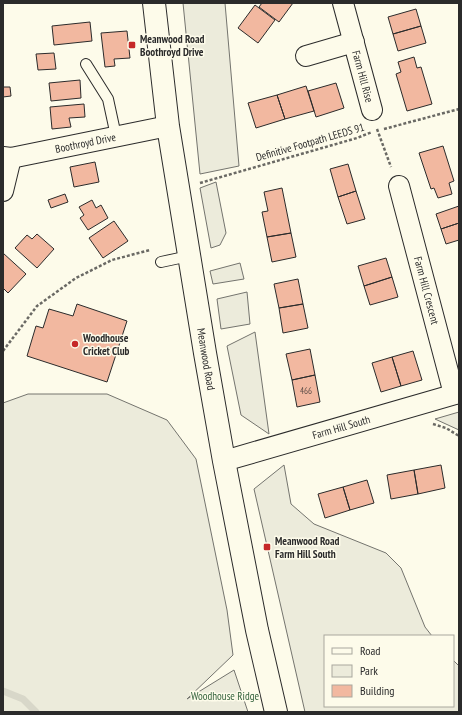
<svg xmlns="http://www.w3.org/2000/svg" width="462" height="715" font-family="'PT Sans Narrow',sans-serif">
<rect width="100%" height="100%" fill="#fdfbea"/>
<path fill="#ecebdb" stroke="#74746e" d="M183,3H225L239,166L200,174Z
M216,182L226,233L220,245L211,248L200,188Z
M240,263L244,279L213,284L210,271Z
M247,292L250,324L221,329L217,299Z
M255,332L269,434L241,415L227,346Z
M28,394H107L167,420L196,459L227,610L233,655L187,699L234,670L248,712H3V403Z
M459,412V430L435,419Z
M284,465L291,504L314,524L386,553L401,568L425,627L432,636H325V706H453V660L459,666V712H305L254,489Z"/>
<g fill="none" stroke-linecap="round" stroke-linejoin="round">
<path stroke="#d8d7c9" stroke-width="7" d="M3,691L23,699L36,712"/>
</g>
<path fill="#f2b8a0" stroke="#2b2b2b" d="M262,3H293L279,22L259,7Z
M255,5L275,20L258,43L238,28Z
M416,9L421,26L393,34L388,17Z
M90,22L92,41L54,45L52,26Z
M421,26L426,43L398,51L393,34Z
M127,31L130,58L114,59L115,66L105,67L101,33Z
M54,53L56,69L38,70L36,54Z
M414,57L417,68L421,67L432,104L407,111L396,74L401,72L398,62Z
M80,80L81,98L51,101L49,83Z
M336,83L344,108L316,117L308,91Z
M306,86L314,111L285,119L277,95Z
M3,87H10L11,96L3,97Z
M277,95L285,119L256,128L248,103Z
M84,104L85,117L69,118L71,127L52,129L50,107Z
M443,146L454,181L449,183L452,194L438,198L434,188L431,189L419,153Z
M95,162L99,182L74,187L70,167Z
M348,164L356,191L338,197L330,169Z
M282,188L291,233L267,237L262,212L268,211L264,192Z
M356,191L365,219L347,224L338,197Z
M65,194L68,202L51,208L48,200Z
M92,200L96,208L101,205L108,218L88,230L80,218L84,215L79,207Z
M459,206V223L441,229L436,214Z
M114,221L128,241L103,258L89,238Z
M459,223V240L446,244L441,229Z
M291,233L296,257L272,262L267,237Z
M37,234L54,249L37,268L15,248L27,235L32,239Z
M3,253L26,274L8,293L3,288Z
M386,258L392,277L364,286L358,266Z
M392,277L398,297L370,305L364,286Z
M298,279L303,304L279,308L274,284Z
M77,304L127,321L107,382L27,356L36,326L43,328L49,309L73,316Z
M303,304L308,328L283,333L279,308Z
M310,349L315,375L292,380L286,354Z
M413,351L422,380L401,386L392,357Z
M392,357L401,386L381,392L372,363Z
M315,375L320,402L297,407L292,380Z
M441,465L445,488L418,494L414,470Z
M414,470L418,494L391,499L387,475Z
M367,480L374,503L350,510L343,487Z
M343,487L350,510L325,518L318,494Z"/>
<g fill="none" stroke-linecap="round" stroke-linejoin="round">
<g stroke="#2b2b2b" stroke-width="12">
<path id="lane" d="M86,64L108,99L116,136
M161,262L189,256"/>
</g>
<g stroke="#2b2b2b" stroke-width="22">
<g id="street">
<path id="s1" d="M343,3L372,110"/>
<path d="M306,56L354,42"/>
<path id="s2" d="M3,157L11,158L168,126"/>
<path id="s3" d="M399,186L454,394"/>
<path d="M3,191L11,158"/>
<path id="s4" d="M224,461L459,393"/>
</g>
</g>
<g stroke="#2b2b2b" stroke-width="24">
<g id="secondary">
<path id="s5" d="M154,3L168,126L205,353L224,461L257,630L276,712"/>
</g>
</g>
<path stroke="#6a6964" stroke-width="2.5" stroke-dasharray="3 2" stroke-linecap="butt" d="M377,129L391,167
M384,129L459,109
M200,183L357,138L372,132
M3,351L37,306L76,278L112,260L150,250
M433,424L446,428L459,436"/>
<use href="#lane" stroke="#fdfbea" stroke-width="10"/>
<use href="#street" stroke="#fdfbea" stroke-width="20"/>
<use href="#secondary" stroke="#fdfbea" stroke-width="22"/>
</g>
<g fill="#c62828" stroke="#fdfbea" stroke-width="1.5">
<rect x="128" y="41" width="8" height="8" rx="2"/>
<circle cx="75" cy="344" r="4"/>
<rect x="263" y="543" width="8" height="8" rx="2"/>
</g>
<g text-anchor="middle" stroke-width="3" stroke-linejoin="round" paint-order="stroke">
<g font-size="9" fill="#5d4e48">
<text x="306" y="394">466</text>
</g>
<g font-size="11" font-weight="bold" fill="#2b2b2b" stroke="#fdfbea" text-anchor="start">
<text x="140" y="43">Meanwood Road<tspan x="140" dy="13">Boothroyd Drive</tspan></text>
<text x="83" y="342">Woodhouse<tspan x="83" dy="13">Cricket Club</tspan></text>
<text x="275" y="545">Meanwood Road<tspan x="275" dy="13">Farm Hill South</tspan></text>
</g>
<g font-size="11" fill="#2b2b2b" stroke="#fdfbea">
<text dy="4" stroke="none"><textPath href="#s1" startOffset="76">Farm Hill Rise</textPath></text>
<text transform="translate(310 142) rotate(-16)" y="4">Definitive Footpath LEEDS 91</text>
<text dy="4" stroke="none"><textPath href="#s2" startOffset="84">Boothroyd Drive</textPath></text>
<text dy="4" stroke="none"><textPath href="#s3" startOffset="108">Farm Hill Crescent</textPath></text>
<text dy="4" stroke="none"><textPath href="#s5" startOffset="360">Meanwood Road</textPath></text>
<text dy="4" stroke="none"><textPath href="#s4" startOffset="122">Farm Hill South</textPath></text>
</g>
<g font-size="11" fill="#34623c" stroke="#fdfbea">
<text x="225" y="700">Woodhouse Ridge</text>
</g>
</g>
<rect width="462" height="715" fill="none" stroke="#2b2b2b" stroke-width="8"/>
<rect x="324" y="635" width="130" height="72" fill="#fdfbea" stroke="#a9a89e"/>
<rect x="332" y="648" width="20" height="6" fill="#fdfbea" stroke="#a9a89e"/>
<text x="360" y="655" font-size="12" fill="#2b2b2b">Road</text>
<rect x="332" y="665" width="20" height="12" fill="#ecebdb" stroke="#a9a89e"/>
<text x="360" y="675" font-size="12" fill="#2b2b2b">Park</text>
<rect x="332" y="685" width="20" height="12" fill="#f2b8a0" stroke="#a9a89e"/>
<text x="360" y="695" font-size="12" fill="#2b2b2b">Building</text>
</svg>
